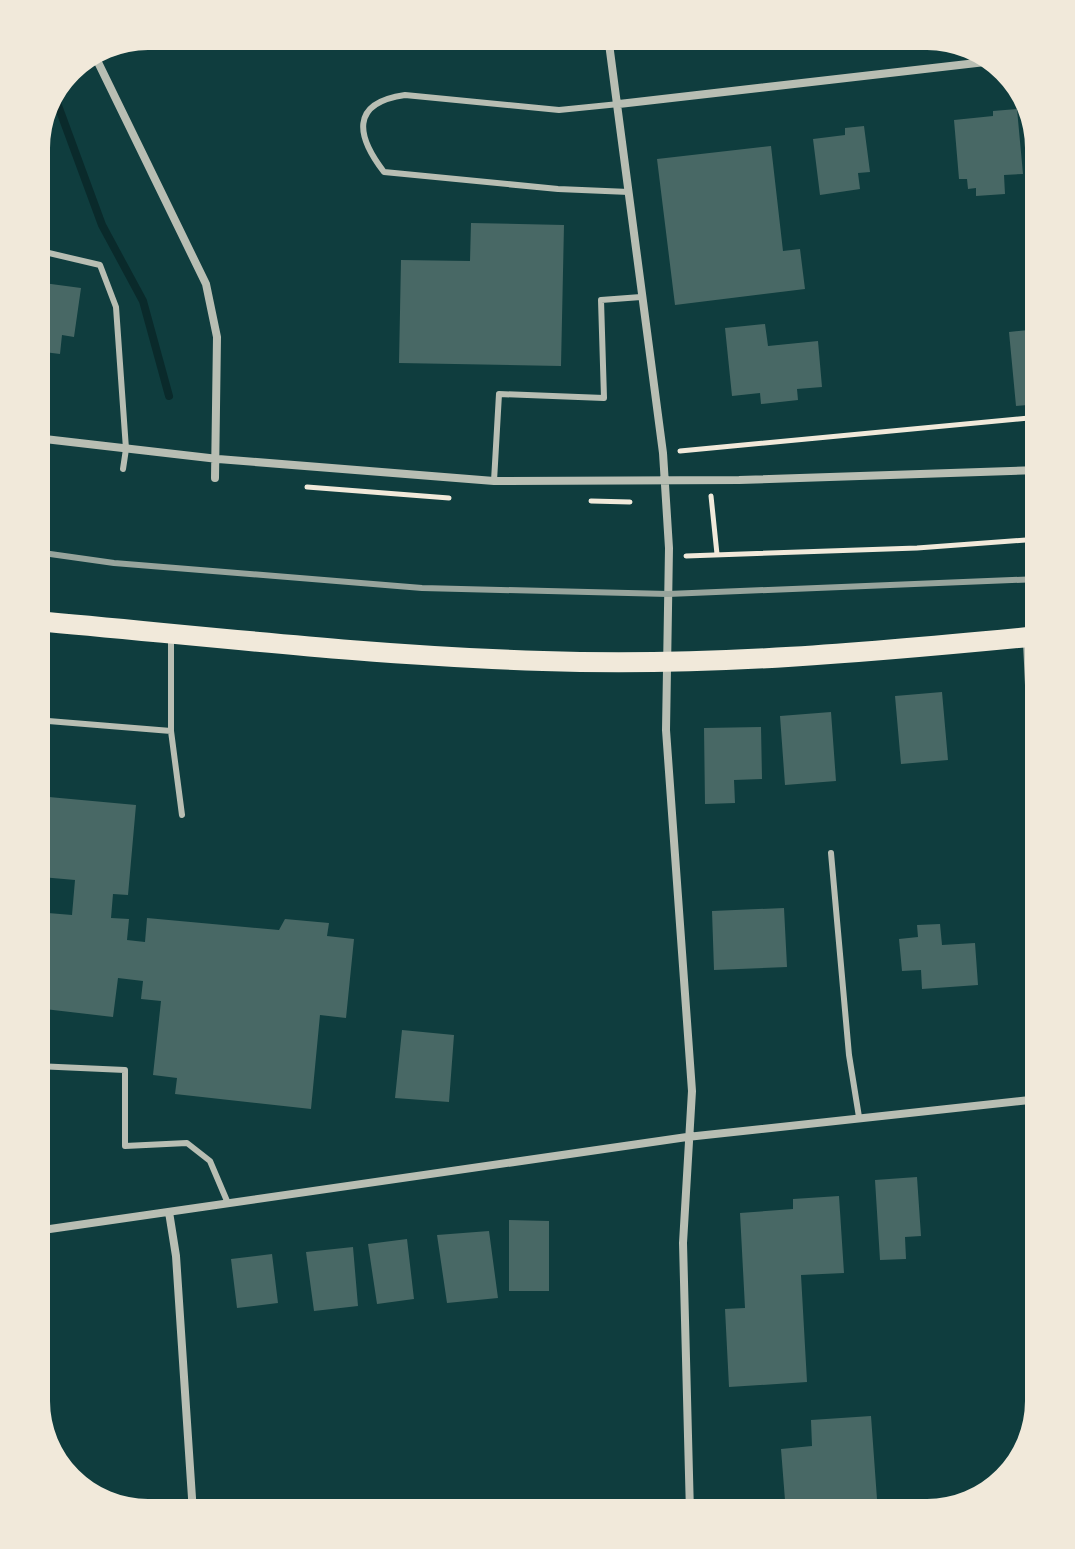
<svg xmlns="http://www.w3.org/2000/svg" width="1075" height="1549" font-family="'Exo 2',sans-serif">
<rect width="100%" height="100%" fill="#0f3d3e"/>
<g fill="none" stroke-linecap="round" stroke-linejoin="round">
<path stroke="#0a2a2b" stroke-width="8" d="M56,100L102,225L143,301L169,396"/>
</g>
<path fill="#486865" d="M1017,109L1023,174L1004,175L1005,194L976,196V188L968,189L967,179H959L954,120L993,116V111Z
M864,126L870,172L858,173L860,189L820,195L813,139L845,135V128Z
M771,146L783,251L800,249L805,289L675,305L657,159Z
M471,223L564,225L561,366L399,363L401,260L470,261Z
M36,282L81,288L74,337L62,335L60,354L36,351Z
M765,324L768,346L818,341L822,387L797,389L798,400L761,404L760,393L732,396L725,328Z
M1039,329V404L1016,406L1009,332Z
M942,692L948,760L901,764L895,696Z
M831,712L836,781L785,785L780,716Z
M761,727L762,779L734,780L735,803L705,804L704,728Z
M49,797L136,805L128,895L113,894L111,918L129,919L127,940L145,942L147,918L279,930L285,919L329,923L327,936L354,939L346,1018L320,1015L311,1109L175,1094L177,1078L153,1075L161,1001L141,999L143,981L118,978L113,1017L36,1008V912L72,915L75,880L41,877Z
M784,908L787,967L714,970L712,911Z
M940,924L942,945L975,943L978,985L922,989L921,970L902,971L899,939L918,937L917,925Z
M402,1030L454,1035L449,1102L395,1098Z
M917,1177L921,1236L905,1237L906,1259L880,1260L875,1180Z
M839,1196L844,1273L801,1275L807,1382L729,1387L725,1309L745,1308L740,1213L793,1209V1199Z
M509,1220L549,1221V1291H509Z
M489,1231L498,1298L447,1303L437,1235Z
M407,1239L414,1299L377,1304L368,1244Z
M353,1247L358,1306L314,1311L306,1252Z
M272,1254L278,1303L237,1308L231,1259Z
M871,1416L878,1513H786L781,1449L812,1446L811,1420Z"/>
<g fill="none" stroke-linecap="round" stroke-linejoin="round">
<path stroke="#f1e9da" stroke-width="5" d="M680,451L1039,417
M307,487L449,498
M711,496L717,554
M591,501L630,502
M686,556L917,548L1039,539"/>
<path stroke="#b8beb3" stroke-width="6" d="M619,104L559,110L405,95C349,103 357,137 384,172L558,189L629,192
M36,250L100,265L116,307L126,449L123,469
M494,481L499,394L604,398L601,300L641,297
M171,637V731L182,815
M1026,641L1028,685L1039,684
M36,720L171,731
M831,853L849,1055L859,1117
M36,1066L125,1070V1146L187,1143L210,1161L227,1201"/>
<path stroke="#b8beb3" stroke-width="8" d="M608,36L663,453L669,548L666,730L692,1091L683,1243L690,1513
M95,56L206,284L217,337L215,478
M619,104L994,61
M36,438L218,459L494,481L739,480L1039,470
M169,1212L176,1256L193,1513
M36,1231L687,1137L1039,1099"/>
<path stroke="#f1e9da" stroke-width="20" d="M36,621C205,636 374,656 543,661C709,667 874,652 1039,636"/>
<path stroke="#97a49c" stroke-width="6" d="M36,552L114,563L422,588L668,594L1039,579"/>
</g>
<path d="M0 0H1075V1549H0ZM148 50H927A98 98 0 0 1 1025 148V1401A98 98 0 0 1 927 1499H148A98 98 0 0 1 50 1401V148A98 98 0 0 1 148 50Z" fill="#f1e9da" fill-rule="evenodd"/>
</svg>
